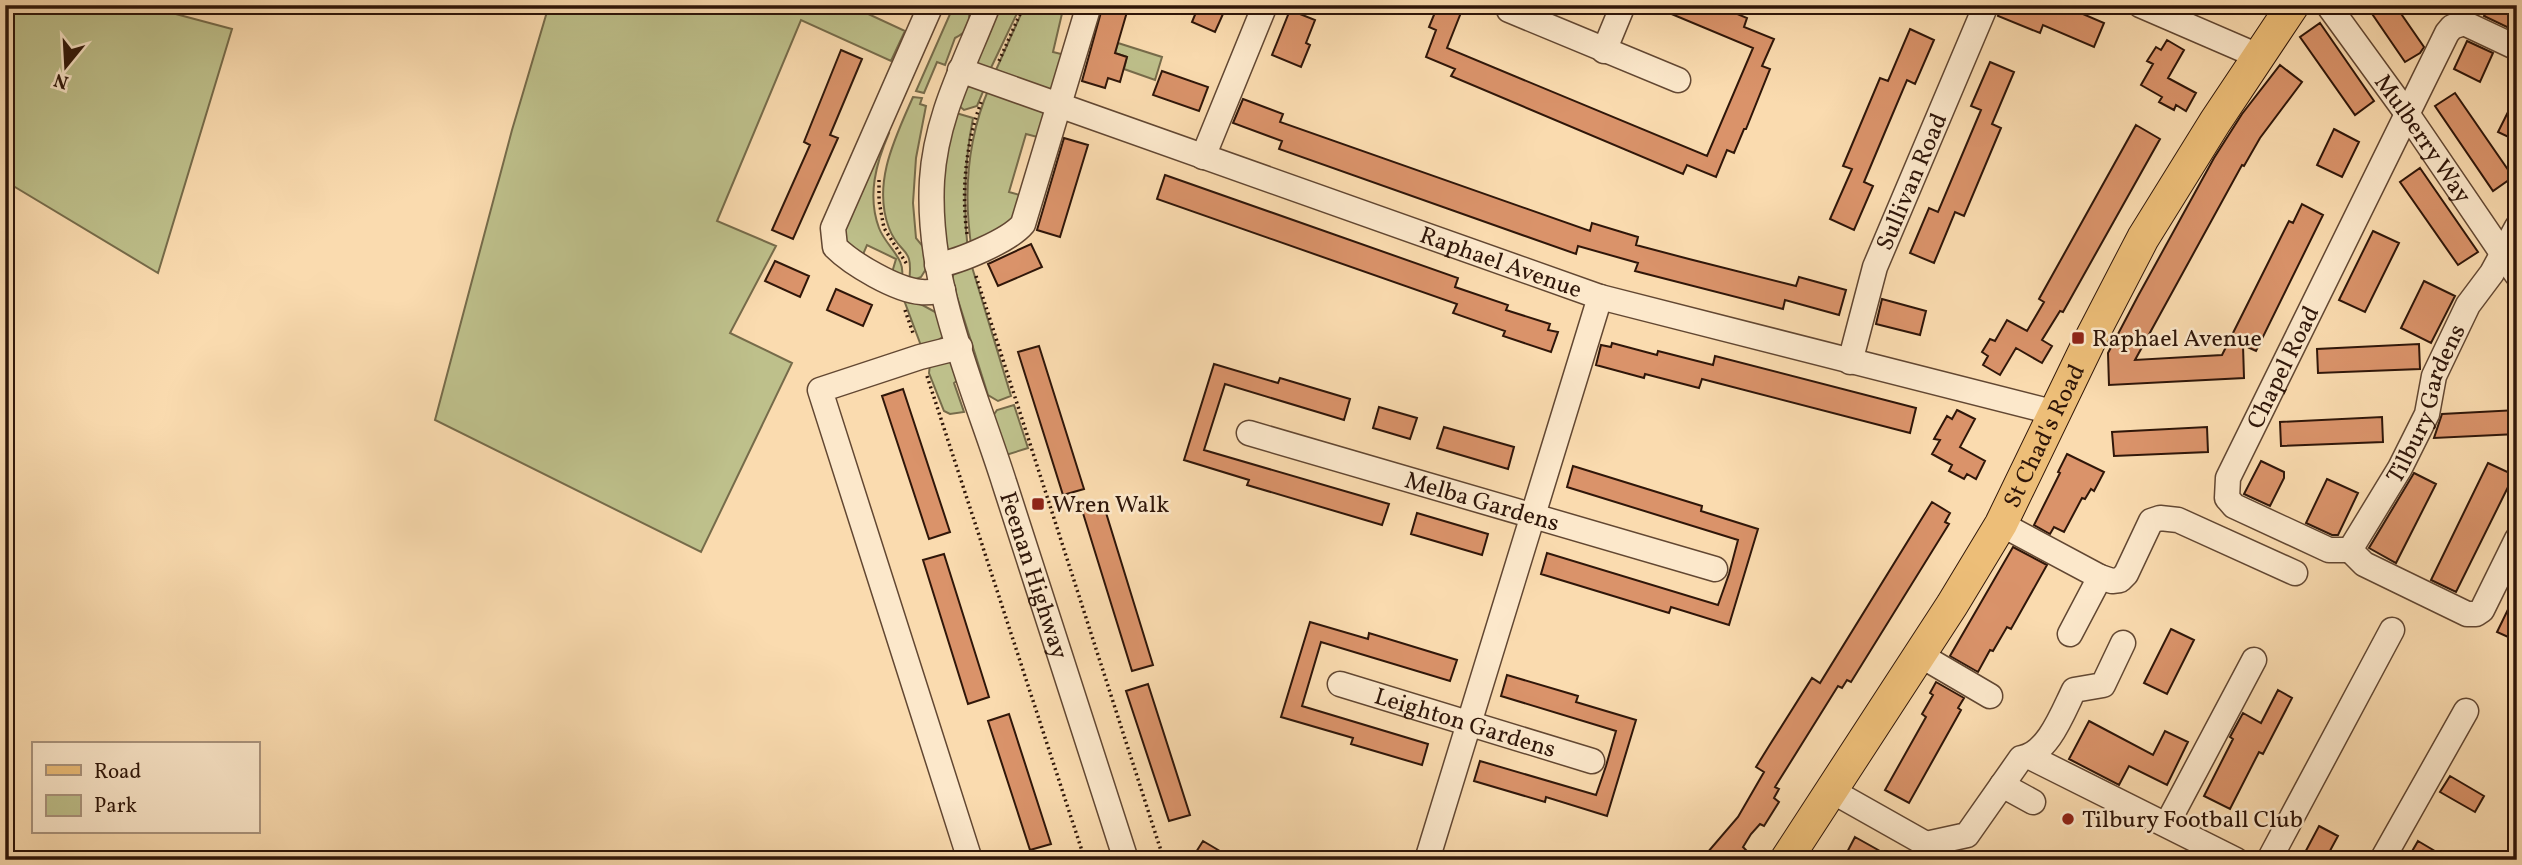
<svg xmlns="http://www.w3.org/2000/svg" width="2522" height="865" font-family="Vollkorn,serif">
<rect width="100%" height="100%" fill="#fadbaf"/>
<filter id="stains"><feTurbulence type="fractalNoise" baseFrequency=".00286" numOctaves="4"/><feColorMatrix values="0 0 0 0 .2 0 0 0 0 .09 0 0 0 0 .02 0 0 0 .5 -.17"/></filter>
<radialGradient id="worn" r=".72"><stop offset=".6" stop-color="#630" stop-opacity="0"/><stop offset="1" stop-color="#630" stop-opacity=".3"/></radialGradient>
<path fill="#bec08b" stroke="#766b4a" stroke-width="2" d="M5,5H142L232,29L158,273L5,181Z
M549,5H849L905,31L891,61L801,20L717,221L776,246L730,333L792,363L701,552L435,420L512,130Z
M954,5H970C967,24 975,27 955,38L945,65L937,62L924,93L916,91Z
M1000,5H1021L988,74L979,69L976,59Z
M1025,5H1064L1053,52L1069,56L1058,93L996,70Z
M1118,43L1162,57L1155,80L1124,69L1127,57L1115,53Z
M970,86L985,87L977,106L964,110L958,105L966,88Z
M989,88L1046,108L1045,139L1026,134L1009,192L1027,197L1021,217L972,251C963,195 967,140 989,88Z
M913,97L922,98L920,104L926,106L916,158L913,203L916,238L924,248L926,269L921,277L909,282C914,244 900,257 889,228C872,183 895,138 913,97Z
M956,113L973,118C964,164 963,206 968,253L951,255L945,246L942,173Z
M882,130L889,133C876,163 867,196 879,228C886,247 908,259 901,280L891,276L896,259L867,245L861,259L853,254L841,231Z
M972,267L1011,396L998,401L988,395L952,281L954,271Z
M904,295L937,313L944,336L923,351L904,300Z
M947,361L952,363L958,380L954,383L964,412L950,414L944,411L929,373L930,364Z
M1014,405L1028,448L1006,455L993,416L997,410Z"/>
<path fill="#da936a" stroke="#2f1609" stroke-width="2" d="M1103,5H1129L1115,53L1127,57L1120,82L1108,78L1105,88L1082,81Z
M1199,5H1227L1215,32L1192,22Z
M1438,5H1464L1447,48L1707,156L1753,48L1650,5H1716L1747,18L1744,27L1774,39L1762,66L1770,69L1746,129H1744L1734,153L1727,150L1716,177L1687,165L1683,174L1451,76L1455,69L1426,57L1436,30L1429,27Z
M2001,5H2039L2056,12L2059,5H2062L2104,23L2094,47L2043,25L2040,33L1998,16Z
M2366,5H2395L2424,47L2420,53L2405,62Z
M2490,5H2517V11L2509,28L2484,16Z
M1290,10L1315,20L1306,43L1310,45L1301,67L1272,55Z
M2320,23L2374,101L2355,115L2300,37Z
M1910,29L1934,40L1915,84L1907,80L1885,132L1864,182L1873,186L1854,230L1830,219L1852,169L1843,166L1880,78L1888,81Z
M2167,40L2184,50L2168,78L2196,93L2186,111L2176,105L2174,110L2159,102L2162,97L2141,85L2153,64L2147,61L2156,47L2161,50Z
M2467,41L2493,53L2480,82L2454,69Z
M841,50L862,59L830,135L838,138L793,239L772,230L810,145L804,142Z
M1990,62L2014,72L1992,124L2001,128L1964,216L1955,212L1934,263L1910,253L1929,208L1938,212L1981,110L1971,106Z
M2280,65L2302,82L2260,138L2244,166L2242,165L2135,360L2222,355L2289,221L2293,223L2302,204L2323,215L2256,351L2243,345L2244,378L2109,385L2108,353L2138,296L2214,158L2242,114Z
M1162,71L1208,87L1199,111L1153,95Z
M2455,93L2513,177L2493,191L2435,106Z
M2517,94V141L2498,132Z
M1243,99L1283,114L1280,122L1590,231L1592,223L1638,237L1636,245L1689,259L1796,286L1799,277L1846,290L1839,315L1785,300L1783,309L1635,271L1638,263L1578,246L1576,254L1279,149L1282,141L1233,123Z
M2136,125L2160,139L2063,312L2060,311L2042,340L2052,346L2042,363L2016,348L2000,375L1983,365L1988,356L1982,352L1990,339L1995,341L2007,320L2027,331L2044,302L2039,299Z
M2334,129L2359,142L2342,177L2317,165Z
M1064,138L1088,145L1060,237L1037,230Z
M2420,168L2478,252L2458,265L2400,182Z
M1165,175L1458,278L1455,287L1508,305L1506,310L1550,324L1548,330L1558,332L1551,352L1503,336L1505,331L1453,313L1457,304L1157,199Z
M2373,231L2399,243L2365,312L2339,300Z
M1031,244L1042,267L998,286L988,264Z
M775,261L809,276L800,297L765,281Z
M2424,281L2455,296L2431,343L2401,328Z
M836,289L872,305L863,326L827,310Z
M1882,299L1926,311L1920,335L1876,324Z
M1612,343L1657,355L1658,351L1713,365L1715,356L1916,408L1910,433L1702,379L1699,388L1645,374L1644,378L1596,365L1601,345L1611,347Z
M2419,344L2420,369L2318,373L2317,349Z
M1039,346L1084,489L1063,495L1018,352Z
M1214,364L1278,383L1280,378L1350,399L1344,420L1225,384L1204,450L1389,504L1382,525L1247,485L1249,480L1184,460Z
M903,389L950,532L929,539L882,396Z
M1379,407L1417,418L1410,439L1373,428Z
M1957,410L1975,419L1960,447L1985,461L1976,479L1967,474L1964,479L1949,471L1952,465L1932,454L1940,440L1934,439L1947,416L1952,419Z
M2517,410V434L2434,438L2442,414Z
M2382,417L2383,442L2281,446L2280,422Z
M1444,427L1514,447L1508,469L1437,448Z
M2207,427L2208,452L2114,456L2112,432Z
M2067,454L2104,472L2094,491L2091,489L2085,499L2082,498L2064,532L2054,527L2050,534L2034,525L2060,473L2058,472Z
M2261,461L2284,472V478L2270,506L2244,494Z
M2488,463L2514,475L2456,592L2431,580Z
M1573,466L1702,506L1701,511L1758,529L1729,625L1671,607L1669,613L1541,574L1547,553L1718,605L1729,574L1738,540L1567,487Z
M2414,473L2436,484L2396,563L2369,548Z
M2327,479L2358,493L2338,535H2332L2306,523Z
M1932,502L1950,513L1945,522L1949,524L1851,682L1847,680L1842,688L1838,686L1775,787L1779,789L1774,798L1779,802L1764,826L1760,824L1751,834L1743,847L1746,850L1738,860H1701L1738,817L1764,772L1756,767L1769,746L1812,678L1820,683Z
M1103,503L1153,665L1132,671L1082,510Z
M1417,513L1488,534L1482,555L1411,534Z
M2013,547L2047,565L2011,629L2007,627L1993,651L1990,650L1978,672L1950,656Z
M944,554L989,697L968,704L923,560Z
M2517,591V641L2497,632Z
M1310,622L1368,639L1369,633L1457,660L1450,681L1321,642L1302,706L1428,744L1422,765L1351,744L1353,738L1281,717Z
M2171,629L2194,640L2167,694L2144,683Z
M1507,675L1578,696L1576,702L1636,720L1607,816L1546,797L1545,802L1474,781L1480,761L1596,795L1606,766L1616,731L1501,696Z
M1936,682L1964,698L1958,708L1961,710L1909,803L1885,790L1926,717L1922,714L1933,695L1930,693Z
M1148,684L1190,815L1169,821L1126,691Z
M2278,690L2292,698L2263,754L2259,752L2230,809L2204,796L2233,739L2230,737L2243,713L2261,723Z
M1009,714L1051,844L1030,850L988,721Z
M2089,721L2153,755L2165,731L2188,742L2167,785L2129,766L2119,785L2069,759Z
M2450,776L2484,796L2475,812L2440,792Z
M2319,826L2338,836L2325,860H2301Z
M1855,837L1896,860H1843Z
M1203,841L1235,860H1191Z
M2418,841L2450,860H2407Z"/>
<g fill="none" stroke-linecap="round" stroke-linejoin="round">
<g stroke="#624732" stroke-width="27">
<g id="minor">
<path d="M931,5L833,228L835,247C852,264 896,290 921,292C929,293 936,291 943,290"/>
<path id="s1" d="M988,5C965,64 936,116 932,180C926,284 973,385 1004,482C1045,608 1086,734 1126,860"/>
<path d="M2140,5L2258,56"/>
<path id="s2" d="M2328,5L2408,115L2517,275"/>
<path d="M1509,10L1678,80"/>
<path d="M1604,51L1623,5"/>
<path id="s3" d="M960,70L1600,297L2056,413"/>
<path d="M1203,157L1265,5"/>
<path d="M937,265C959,262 1010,240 1023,224L1089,5"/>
<path d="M960,347L920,357L820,390L970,860"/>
<path id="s4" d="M1850,362L1875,267L1986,5"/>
<path id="s5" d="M1249,433L1715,569"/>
<path d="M2001,524L2100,577L2112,581L2120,580L2126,574L2151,521L2160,518L2178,520L2295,573"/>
<path id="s6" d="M2350,550H2329L2234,506L2227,498L2228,478L2447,33L2452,27L2464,23L2517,48"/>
<path id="s7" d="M2350,550L2400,468L2427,414L2434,376L2468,305L2492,273L2517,227"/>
<path d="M2350,550L2364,564L2467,614H2476L2482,610L2517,539"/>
<path d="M2070,634L2100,577"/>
<path d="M1920,655L1990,696"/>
<path id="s8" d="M1340,684L1592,761"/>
<path d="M2030,757L2236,860"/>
<path d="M2002,785L2033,802"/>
<path d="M1832,791L1926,844L1967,835L2021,758C2048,754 2063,712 2074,690L2103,685L2123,643"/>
<path d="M2167,824L2254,660"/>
<path d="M1427,860L1600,297"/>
<path d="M2269,860L2392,630"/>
<path d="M2382,860L2466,711"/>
</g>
</g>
<g stroke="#2f1609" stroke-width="34">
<g id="major">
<path id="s9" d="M1786,860L1952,605L2001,524L2088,344L2143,238L2215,122L2293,5"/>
</g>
</g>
<path stroke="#2f1609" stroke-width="3.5" stroke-dasharray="2 3.5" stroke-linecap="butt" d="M999,61L1024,5
M879,180V201L884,228L908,266
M967,234C961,191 966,141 982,100
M976,276L1164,860
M905,310L914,336
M927,376L1085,860"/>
<use href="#minor" stroke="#fce8cb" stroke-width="24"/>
<use href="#major" stroke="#edbe78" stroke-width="32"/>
</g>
<g fill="#8f2418" stroke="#fce8cb" stroke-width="2.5">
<rect x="2071" y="331" width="14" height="14" rx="3.5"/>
<rect x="1031" y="497" width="14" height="14" rx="3.5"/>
<circle cx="2068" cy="819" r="7"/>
</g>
<g text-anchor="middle" stroke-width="5" stroke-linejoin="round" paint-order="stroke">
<g font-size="24" fill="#2f1609" stroke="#fce8cb">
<text dy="8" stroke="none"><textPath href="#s2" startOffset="164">Mulberry Way</textPath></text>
<text dy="8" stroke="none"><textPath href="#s4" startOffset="191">Sullivan Road</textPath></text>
<text dy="8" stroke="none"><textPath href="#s3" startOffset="574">Raphael Avenue</textPath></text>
<text dy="8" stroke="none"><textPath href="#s6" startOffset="280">Chapel Road</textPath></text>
<text dy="8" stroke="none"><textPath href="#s7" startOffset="166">Tilbury Gardens</textPath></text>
<text dy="8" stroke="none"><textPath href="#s9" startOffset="497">St Chad's Road</textPath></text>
<text dy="8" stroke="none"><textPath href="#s5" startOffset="243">Melba Gardens</textPath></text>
<text dy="8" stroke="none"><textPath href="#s1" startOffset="595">Feenan Highway</textPath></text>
<text dy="8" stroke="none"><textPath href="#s8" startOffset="131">Leighton Gardens</textPath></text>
</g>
<g font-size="24" fill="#2f1609" stroke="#fce8cb" text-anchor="start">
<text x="2092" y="346">Raphael Avenue</text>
<text x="1052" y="512">Wren Walk</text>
<text x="2082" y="827">Tilbury Football Club</text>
</g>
</g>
<rect width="2522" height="865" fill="none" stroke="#fadbaf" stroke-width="28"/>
<rect x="7" y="7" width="2508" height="851" fill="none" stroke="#2f1609" stroke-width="3.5"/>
<rect x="14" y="14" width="2494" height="837" fill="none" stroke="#2f1609" stroke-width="2"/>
<rect x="32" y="742" width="228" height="91" fill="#fce8cb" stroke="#aa947d" stroke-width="2"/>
<rect x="46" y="765" width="35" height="10" fill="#edbe78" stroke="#aa947d" stroke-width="2"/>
<text x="94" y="778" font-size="21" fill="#2f1609">Road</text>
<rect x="46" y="795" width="35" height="21" fill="#bec08b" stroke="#aa947d" stroke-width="2"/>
<text x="94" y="812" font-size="21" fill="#2f1609">Park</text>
<g transform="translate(66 66) rotate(198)" stroke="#fce8cb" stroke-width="5" paint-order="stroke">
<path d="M0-5L12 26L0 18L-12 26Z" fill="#2f1609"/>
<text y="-10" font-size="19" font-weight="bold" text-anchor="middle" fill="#2f1609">N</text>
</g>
<rect width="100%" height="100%" filter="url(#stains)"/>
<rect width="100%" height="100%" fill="url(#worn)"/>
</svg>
